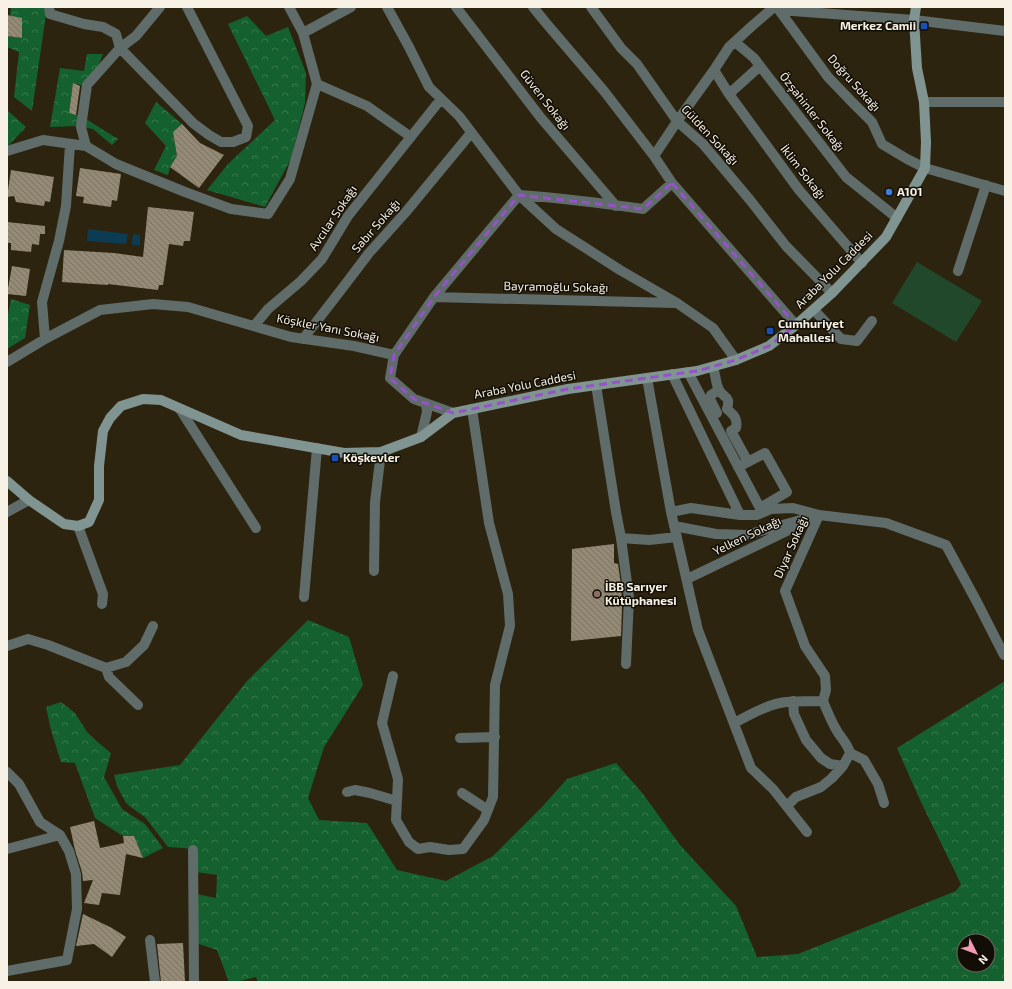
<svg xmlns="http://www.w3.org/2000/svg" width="1012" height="989" font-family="'Exo 2',sans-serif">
<defs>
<pattern id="forest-crowns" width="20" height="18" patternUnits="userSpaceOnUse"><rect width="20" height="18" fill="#14612f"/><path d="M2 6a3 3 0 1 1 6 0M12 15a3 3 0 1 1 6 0" fill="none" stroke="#37784d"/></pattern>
<pattern id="building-back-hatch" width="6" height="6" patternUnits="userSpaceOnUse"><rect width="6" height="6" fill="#948973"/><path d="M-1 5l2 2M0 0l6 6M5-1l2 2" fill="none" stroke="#7a7363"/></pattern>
</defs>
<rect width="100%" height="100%" fill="#2d2410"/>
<path fill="url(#forest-crowns)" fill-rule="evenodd" d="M11,7H49L46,14L32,111L14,97L19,52L7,47V36L22,38V19L10,16Z
M247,16L266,36L288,27L306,73L305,103L291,159L265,207L207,190L228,164L275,120L228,24Z
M87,54H103L90,87H87L73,83L69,113L81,116L118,139L112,145L93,129L77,126L50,127L60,68L84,71Z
M156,102L182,124L173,132L177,156L170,167L168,175L154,170L166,146L145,123Z
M7,110L26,127L7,147Z
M11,299L30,305L25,338L7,349V320Z
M308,620L349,637L363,685L336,728L324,747L308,798L319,820L367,823L397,870L446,881L493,856L542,807L567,779L616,763L643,794L680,845L736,906L757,957L798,954L956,891L961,884L920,800L897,748L1005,681V982H258L256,977L236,982H229L217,950L196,943V894L216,898L217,875L196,872V849L168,847L145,817L136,811L126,803L117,786L114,775L180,765L247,681ZM964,941H988V965H964Z
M61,702L75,713L87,732L100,744L111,753L104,777L122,809L145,824L163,848L143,858L134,836H123L95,818L75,763L61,762L51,730L46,707Z"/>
<path fill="#21482b" d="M917,262L982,301L956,342L892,303Z"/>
<path fill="#0b3c54" d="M88,229L128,234L126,244L87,241Z
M133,234L140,235V245H132Z"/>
<path fill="url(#building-back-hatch)" d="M7,15L22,18V38L7,36Z
M73,83L80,86L76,115L69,113Z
M182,124L200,143L224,155L199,188L170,167L177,156L173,132Z
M80,168L121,174L117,201L112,200L111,207L83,203L84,197L76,196Z
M11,170L54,177L50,202L45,201L44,206L16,202L14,196L7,197Z
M148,207L194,212L190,241H184L183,246L169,244L163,285H159L158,290L108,284V285L62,282L64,250L114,253L143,257Z
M7,222L45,226V234H40L39,245L32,244L31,252L11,250V243H7Z
M12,266L30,269L26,296L7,294Z
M614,544V563L618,564L621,585L622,607L621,636L571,641L572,549Z
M94,821L100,848L124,843L123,836H134L143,858L126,854L120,895L102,893L99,905L84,903L93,880L83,881L82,872L75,850L70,827Z
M83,914L112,928L126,937L112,957L94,944L76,946Z
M183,943L185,982H161L157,944Z"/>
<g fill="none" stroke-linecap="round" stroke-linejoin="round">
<path stroke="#5f6c6a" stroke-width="10" d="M49,7L50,14L84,24L103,27L116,34L120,48L193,123L209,135L221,142H233L246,137L248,126L187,7
M387,7L409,47L429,87L459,116L519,195L556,229L620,270L677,303L713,328L736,360
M456,7L541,118L616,206
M533,7L546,23L604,91L654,156L672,183L796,325
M591,7L621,48L637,64L677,121L703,144L750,200L786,246L832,293
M776,7L779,10L914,20L1005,31
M779,10L828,77L851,101L872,122L882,144L907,159L925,168L1005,191
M303,33L351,7
M735,42L754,58L760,66
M714,70L729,94L760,66L846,177L897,218
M317,84L367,106L411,137
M729,94L799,190L862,263
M924,102H1005
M86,146L81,127L87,85L120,48L136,36L160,7
M7,151L43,140L86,146L116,164L185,192L231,209L268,214L290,179L317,84L303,33L289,7
M654,156L678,120L714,70L729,47L752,26L774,7
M958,271L986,185
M434,297L675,303
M814,310L841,339L857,341L872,321
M254,326L268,309L301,281L322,259L348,216L441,99
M45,339L42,302L59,241L66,206L70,144
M303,339L344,286L369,253L405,213L471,133
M7,362L45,339L100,310L153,304L188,307L291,337L354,346L394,355
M713,367C715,372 716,385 719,390C724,399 731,395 727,409C734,415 738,419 736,428L731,431L748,462
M688,372L760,508L787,492L765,453L738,467
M672,374L740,515
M647,378L671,512L698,630L751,768L773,789L807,832
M596,385L616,512L621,538L629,598L626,664
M180,409L256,528
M453,413L414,399L390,378L394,355L434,297L519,195C560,198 601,203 643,209L672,183
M717,413L710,399L711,395L719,390
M421,437L427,412L426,404
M7,512L29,500
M671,512L691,508L740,515H757L771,509L793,508L819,515
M78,526L103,594L102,604
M674,526L716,534L746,535L819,515L886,523L946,545L978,604L1004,655
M621,538L649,540L677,537
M374,571L375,502L381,452
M687,579L795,527
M304,597L317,448
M7,646L28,639L48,645L106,668L126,662L144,645L153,626
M106,668L109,677L138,705
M393,676L382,723L398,779L396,820L409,842L418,849L430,847L449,850L463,849L484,820L493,797L495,685L510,626L508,594L489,523L472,409
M793,701L794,714L806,740L821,758L830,764L843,766
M734,723C748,716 764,706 780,703C794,700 809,702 823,701L826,690L825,676L805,646L785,591L819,515
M460,738L495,737
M850,753L864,760L878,784L884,803
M7,772L19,784L40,822L60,835L69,851L76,874L77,909L67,960L7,971
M347,792L355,790L370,793L397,801
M462,793L488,810
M787,806L796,797L821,787L832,778L843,766L850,753C848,744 841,738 837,731C831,721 827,711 823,701
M7,849L60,835
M193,850L194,982
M150,940L155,982"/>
<path stroke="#809491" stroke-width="10" d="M7,481L29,500L64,524L78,526L89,522L99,500V466L103,431L110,418L121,406L143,399L161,400L241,435L344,453L381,452L421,437L453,413L568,389L697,371L736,360L769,346L796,325L832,293L886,237L925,168L926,142L924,102L917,68L914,20L916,7"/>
</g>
<path fill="none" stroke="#9454c7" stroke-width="3" stroke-dasharray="8 5" stroke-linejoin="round" d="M672,183L796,325L769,346L736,360L697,371L568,389L453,413L414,399L390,378L394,355L434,297L519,195L643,209Z"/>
<g fill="#1a4fb4" stroke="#120e06" stroke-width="1.5">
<rect x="920" y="22" width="8" height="8" rx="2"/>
<rect x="766" y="327" width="8" height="8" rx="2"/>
<rect x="331" y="454" width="8" height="8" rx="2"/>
</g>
<circle fill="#3f7fe0" stroke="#120e06" stroke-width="1.5" cx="889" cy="192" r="4"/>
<circle fill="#8d6e63" stroke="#120e06" stroke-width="1.5" cx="597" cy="594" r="4"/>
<g text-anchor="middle" stroke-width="3" stroke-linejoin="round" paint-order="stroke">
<g font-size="12" font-weight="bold" fill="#f8f2e6" stroke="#120e06" text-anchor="start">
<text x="916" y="30" text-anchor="end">Merkez Camii</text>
<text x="897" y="196">A101</text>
<text x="778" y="328">Cumhuriyet<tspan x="778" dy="14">Mahallesi</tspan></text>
<text x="343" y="462">Köşkevler</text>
<text x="605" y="591">İBB Sarıyer<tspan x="605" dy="14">Kütüphanesi</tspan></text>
</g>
<g font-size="12" fill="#f8f2e6" stroke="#120e06">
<text transform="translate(854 83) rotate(48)" y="4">Doğru Sokağı</text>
<text transform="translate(545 100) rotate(52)" y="4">Güven Sokağı</text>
<text transform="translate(812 112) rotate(52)" y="4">Özşahinler Sokağı</text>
<text transform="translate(710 135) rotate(47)" y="4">Gülden Sokağı</text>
<text transform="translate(803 172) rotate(52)" y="4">İklim Sokağı</text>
<text transform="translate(333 218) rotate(-56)" y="4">Avcılar Sokağı</text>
<text transform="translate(376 226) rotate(-49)" y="4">Sabır Sokağı</text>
<text transform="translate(834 270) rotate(-45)" y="4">Araba Yolu Caddesi</text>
<text transform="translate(556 287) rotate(1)" y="4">Bayramoğlu Sokağı</text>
<text transform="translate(328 328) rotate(11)" y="4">Köşkler Yanı Sokağı</text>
<text transform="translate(525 385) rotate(-11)" y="4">Araba Yolu Caddesi</text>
<text transform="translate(747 536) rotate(-26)" y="4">Yelken Sokağı</text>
<text transform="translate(791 547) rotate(-66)" y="4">Diyar Sokağı</text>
</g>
</g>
<rect width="1012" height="989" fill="none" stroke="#f8f2e6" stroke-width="16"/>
<g transform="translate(976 953) rotate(132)"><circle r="19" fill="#120e06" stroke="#6e6960"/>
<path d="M0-3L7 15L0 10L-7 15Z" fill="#f19ab3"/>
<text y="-6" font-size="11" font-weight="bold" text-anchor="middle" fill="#f8f2e6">N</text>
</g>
</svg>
